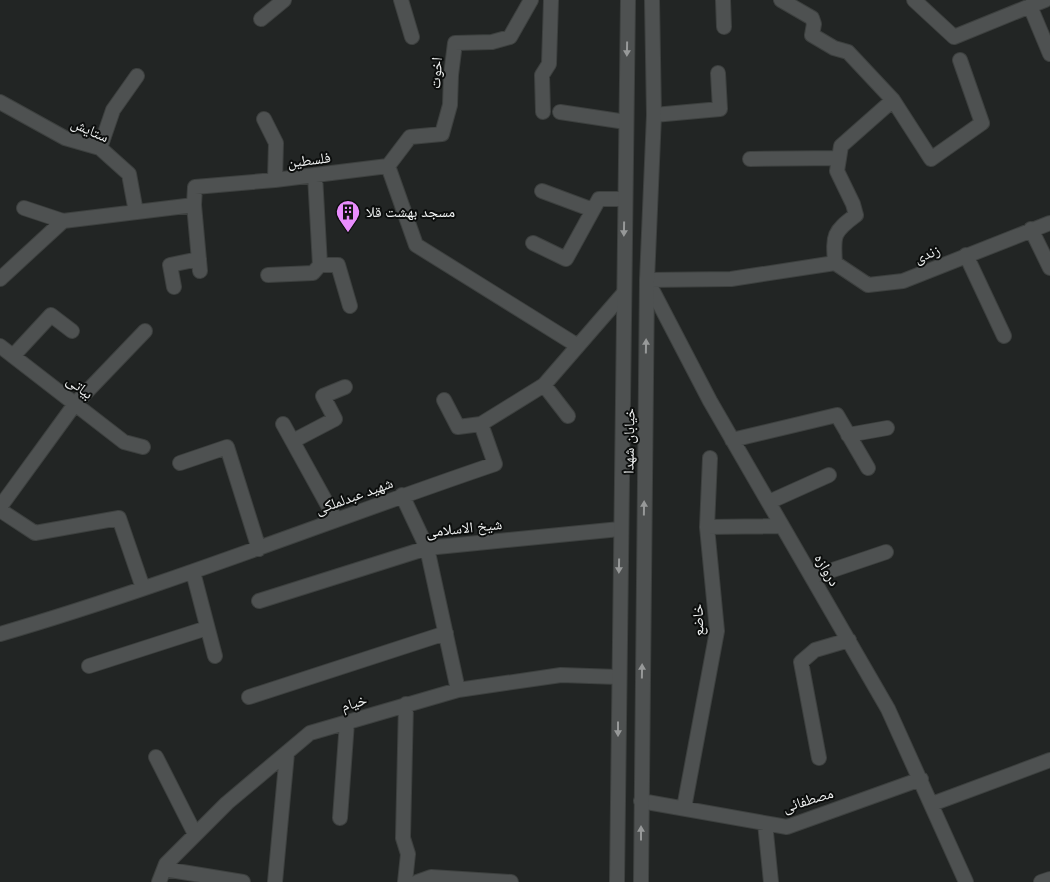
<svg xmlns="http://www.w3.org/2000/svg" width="1050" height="882" font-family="'Varela Round','Noto Naskh Arabic',sans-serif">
<rect width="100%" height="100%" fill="#222524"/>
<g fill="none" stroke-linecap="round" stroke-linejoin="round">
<g stroke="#3d403f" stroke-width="16">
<path id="minor" d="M401,0L412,37
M723,0L724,27
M781,0L812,18L814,24L812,35L834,48L848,52L893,100L931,159L982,123L960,60
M914,0L954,37L1045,0
M1030,6L1050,54
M261,19L284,0
M893,100L841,146L837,171L853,204L856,215C833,232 833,235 835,263L731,279L647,280L710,401L888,709L966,882
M0,102L65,138L100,148L129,174L136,212
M543,112L542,75L549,64L551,0
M560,112L626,122
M654,115L720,109L718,73
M264,119L276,143L275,180
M100,148L113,110L137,76
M750,159L839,158
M388,166L410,137L442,134L450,105L451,75L455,43L492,42L510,37L531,0
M315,175L320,265H338L350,306
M542,191L593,210
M194,205L200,271
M24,208L63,221
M1031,229L1050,268
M533,243L566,259L599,199H625
M966,255L1004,336
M835,263L868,285L903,281L1050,223
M268,275L313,273L320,265
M0,279L63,221L194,205L195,187L275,180L388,166L416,245L578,346
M174,287L170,265L199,259
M0,346L124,442L143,447
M13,356L51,315L72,331
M544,385L568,416
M444,400L458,427L481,424
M283,424L336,520
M848,435L887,428
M732,440L837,415L868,468
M293,441L335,419L323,396L345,387
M180,463L227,447L259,549
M402,495L427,548L458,690
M769,502L829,475
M0,507L75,404L145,331
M0,510L35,533L119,518L143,588
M707,527L782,526
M193,572L215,656
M812,577L886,552
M259,601L427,548L620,529
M0,634C168,585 330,520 495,464L481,424L544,385L623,294
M89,666L207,628
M249,697L446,633
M156,757L195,834
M819,758L801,662L815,650L849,640
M641,801L787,827L921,779
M932,804L1050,760
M684,808L717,631L707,527L710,458
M340,818L347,722
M765,823L771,882
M164,869L243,882
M159,882L166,864L227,803L310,733L458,690L561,675L618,677
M275,882L287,753
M405,882L408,854L403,838L406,704
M417,882L431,877L511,882
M1041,882L1050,879"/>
</g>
<g stroke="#3d403f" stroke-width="16">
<path id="secondary" d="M617,882L628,0
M641,882L647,280L654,115L652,0"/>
</g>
<use href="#minor" stroke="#4e5151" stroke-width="14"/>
<use href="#secondary" stroke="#4e5151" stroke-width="14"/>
</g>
<defs><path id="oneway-solid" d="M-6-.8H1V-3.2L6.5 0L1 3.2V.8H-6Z" transform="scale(1.25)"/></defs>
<g fill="#979999">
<use href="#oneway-solid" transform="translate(627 49) rotate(91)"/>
<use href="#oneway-solid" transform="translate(624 229) rotate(91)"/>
<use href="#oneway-solid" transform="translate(646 346) rotate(-89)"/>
<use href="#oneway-solid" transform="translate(644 508) rotate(-89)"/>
<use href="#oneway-solid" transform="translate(619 566) rotate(91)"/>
<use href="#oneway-solid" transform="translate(642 671) rotate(-89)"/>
<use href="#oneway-solid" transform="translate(618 729) rotate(90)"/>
<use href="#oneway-solid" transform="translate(641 833) rotate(-90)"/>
</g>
<defs>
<g id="building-pin" transform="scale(1.25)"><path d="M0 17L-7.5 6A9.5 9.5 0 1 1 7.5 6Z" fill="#e98dfd" stroke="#0c0e0d"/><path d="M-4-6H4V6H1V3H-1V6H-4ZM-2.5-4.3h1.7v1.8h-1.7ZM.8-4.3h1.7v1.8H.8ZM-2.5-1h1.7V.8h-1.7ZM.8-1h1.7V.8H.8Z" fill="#111"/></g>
</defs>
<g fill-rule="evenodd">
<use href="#building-pin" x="348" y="212"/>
</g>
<g text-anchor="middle" stroke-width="4" stroke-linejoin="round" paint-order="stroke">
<g font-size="15" fill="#f0f2f2" stroke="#0c0e0d">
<text transform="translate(436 73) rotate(-86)" y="5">اخوت</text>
<text transform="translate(90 130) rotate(24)" y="5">ستایش</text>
<text transform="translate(309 160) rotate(-7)" y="5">فلسطین</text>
<text transform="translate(927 254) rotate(-22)" y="5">زندی</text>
<text transform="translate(80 387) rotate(38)" y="5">بیاتی</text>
<text transform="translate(629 441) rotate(-89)" y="5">خیابان شهدا</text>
<text transform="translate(354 496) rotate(-20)" y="5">شهید عبدلملکی</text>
<text transform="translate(464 528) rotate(-6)" y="5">شیخ الاسلامی</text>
<text transform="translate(827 570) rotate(60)" y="5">دروازه</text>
<text transform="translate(698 620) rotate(-92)" y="5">خاضع</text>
<text transform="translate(354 703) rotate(-17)" y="5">خیام</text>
<text transform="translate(808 800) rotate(-17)" y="5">مصطفائی</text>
</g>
<g font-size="15" fill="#f0f2f2" stroke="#0c0e0d" text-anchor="start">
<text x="366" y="217">مسجد بهشت قلا</text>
</g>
</g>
</svg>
